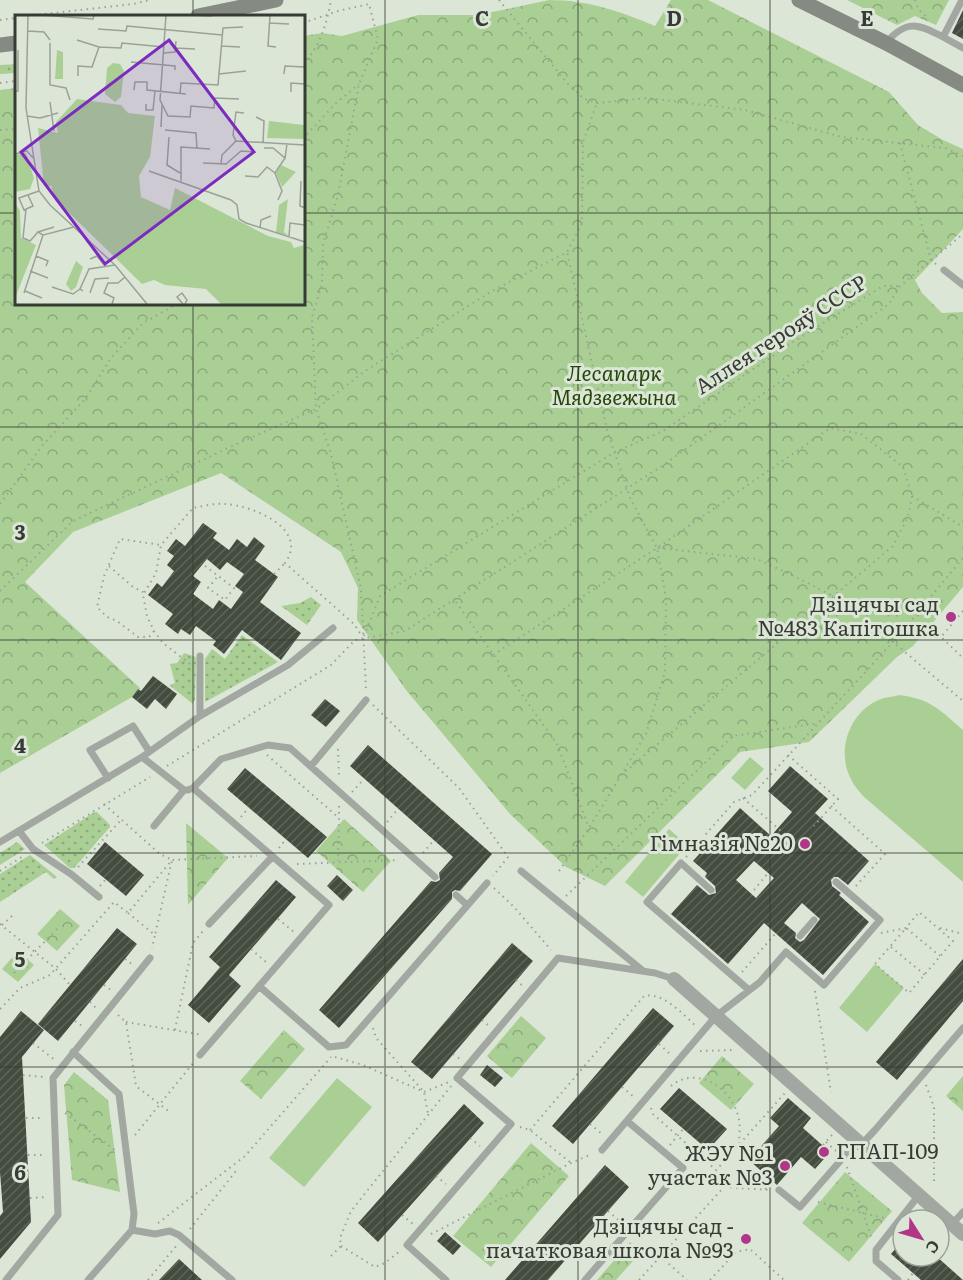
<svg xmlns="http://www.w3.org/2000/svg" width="963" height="1280" font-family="Literata,serif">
<defs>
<pattern id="grass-dots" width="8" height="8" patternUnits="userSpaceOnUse" patternTransform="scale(1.5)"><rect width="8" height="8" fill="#aacf95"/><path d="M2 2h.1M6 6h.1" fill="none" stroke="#8ba97a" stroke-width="1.8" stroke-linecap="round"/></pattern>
<pattern id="park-crowns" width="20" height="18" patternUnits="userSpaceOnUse" patternTransform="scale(1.5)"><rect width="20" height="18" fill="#aacf95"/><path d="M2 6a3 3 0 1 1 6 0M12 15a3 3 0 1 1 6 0" fill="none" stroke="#8ba97a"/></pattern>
<pattern id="building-hatch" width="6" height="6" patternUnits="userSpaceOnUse" patternTransform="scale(1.5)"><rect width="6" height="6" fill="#444c40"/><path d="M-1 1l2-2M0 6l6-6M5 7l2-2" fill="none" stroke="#5d645a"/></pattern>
</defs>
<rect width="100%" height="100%" fill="#dce6d7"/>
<path fill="url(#grass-dots)" d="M16,64V73L0,74V65Z
M311,597L321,605L307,625L281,606L300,603Z
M242,635L278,662L205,702V659L212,649L225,659Z
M184,653L196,657L195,699L193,704L169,685L175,683L170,664L177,663Z
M97,812L110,825V827L74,868H70L44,845L93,813Z
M17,842L25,849L0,865V853Z
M30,855L57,877L54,879L46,872L0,902V874Z"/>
<path fill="url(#park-crowns)" d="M549,0C588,0 619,11 655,26L671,0H708L889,92L918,125L943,140L963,149V229L915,280L922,293L942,313L963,312V587L913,646L897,657L809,742L740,752L605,886L566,867L510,814L406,690L357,620L358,588L341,552L221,473L73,532L25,582L141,689H138L132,697L0,773V90L16,88V303H303V36L322,33L342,36L418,15H478Z
M847,0H949L936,25L915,16L897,25Z
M344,819L391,861L363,892L316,851Z
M186,823L228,858L188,905Z
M60,909L80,926L57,951L37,934Z
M18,951L34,965L18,982L2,969Z
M521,1016L546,1038L512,1078L487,1056Z
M284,1030L305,1049L261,1099L240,1081Z
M722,1056L754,1084L731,1110L699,1083Z
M74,1072L108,1100L120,1192L72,1180L64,1085Z
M963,1076V1111L946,1096Z
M531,1143L569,1176L491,1267L453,1236Z
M845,1172L892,1211L849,1262L802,1223Z
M630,1242L641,1252L616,1280H597Z"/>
<path fill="#aacf95" d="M899,695C931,699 940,710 963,730V882L863,796C859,791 854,786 852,781C835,752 849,711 881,699C886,697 893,697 899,695Z
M750,757L764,769L745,790L731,778Z
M669,829L687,845L643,897L625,882Z
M875,964L904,988L867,1032L839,1008Z
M337,1078L372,1107L304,1187L269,1158Z"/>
<path fill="url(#building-hatch)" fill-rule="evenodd" d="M963,10V39L952,33Z
M203,523L217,533L213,538L229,550L237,539L247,547L254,537L265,546L255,560L278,577L260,602L301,633L281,660L242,630L224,654L213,645L216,641L196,626L190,635L181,629L178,634L165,624L173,614L148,595L157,583L162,587L174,571L167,565L174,556L167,551L176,539L185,546ZM207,559L220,570L227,562L244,574L235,586L243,592L231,609L219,600L213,609L193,594L201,582L193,576Z
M153,676L177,694L166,709L155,699L147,709L132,697L138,689L141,691Z
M325,699L340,711L326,727L311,715Z
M368,745L492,854L460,891L455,890L452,892V899L339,1028L319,1010L431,881L436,882L440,880L439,873L453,857L350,766Z
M790,766L828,799L815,813L869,861L848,885L838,877H834L831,880L832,886L841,893L839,895L869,922L823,975L764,923L728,964L671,914L697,885L709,895L716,893L715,886L705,877L707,873L693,861L740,808L771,836L792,812L768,791ZM754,861L774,878L756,898L736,880ZM802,903L820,919L804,940L800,942L795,938L796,933L784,923Z
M245,768L327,837L308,858L227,789Z
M105,842L144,875L126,896L87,864Z
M337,875L353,890L343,901L327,886Z
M276,880L296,897L229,975L241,986L209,1023L188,1005L220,967L209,957Z
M117,928L137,944L58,1041L38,1024Z
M512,943L533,961L432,1079L411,1062Z
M963,959V1001L897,1080L876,1062Z
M653,1008L674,1026L573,1144L552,1126Z
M21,1011L44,1030L22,1057L31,1222L0,1259V1216L3,1212L0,1172V1037Z
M487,1065L503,1078L495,1087L480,1075Z
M679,1088L727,1129L708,1150L660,1109Z
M788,1098L811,1118L803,1128L830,1152L815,1169L801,1157L777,1185L749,1160L779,1126L770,1118Z
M464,1104L484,1123L378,1242L358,1223Z
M605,1165L629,1187L608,1211L548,1280H505Z
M445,1232L461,1246L453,1255L437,1241Z
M903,1240V1256H936L963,1280H921L891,1254Z
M179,1259L202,1280H159Z"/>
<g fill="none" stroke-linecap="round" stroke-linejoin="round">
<path stroke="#9aa296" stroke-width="2" stroke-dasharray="1.5 4.5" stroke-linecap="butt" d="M499,0L567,83L584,99L597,103L648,98L745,110L842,137L945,148L963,156
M915,0L918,9L928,18
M27,16L133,4L150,0
M0,20L16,18
M303,23L338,11L369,4L378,39L359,84L338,195L323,244L322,284L312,317L316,409L331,454L361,589L366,690
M303,64C320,47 327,23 331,0
M0,83L16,81
M0,130L16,129
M303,139L335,104L359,84
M900,143L931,260L937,265
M912,496L963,527
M0,504L42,446L86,398L111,358L143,323L179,303
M658,548L757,559L802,580L833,596L893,642L963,701
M109,566L133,587L145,593
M205,566L234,588L225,600L208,588L218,576
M274,574L285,563
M0,591L73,521L241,442L316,409L365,371L492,291L567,252L582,223L583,142L597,103
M456,602L557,744L589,828
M963,611L941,637L963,658
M154,631L149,637H138L117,621L107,617L97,607L104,576L120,539L161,545
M364,636L380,596L615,452L663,431L796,340L883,286H900
M493,655L657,548L830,428L861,434L903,467L912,496L908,517L893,546L621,775
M190,664L163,643L154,631L147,616L143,595L156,573L161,545L193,508C203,506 215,503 225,504C252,505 310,529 285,563L354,624L362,636
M373,705L459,788L508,857L493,876
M338,749L339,777
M267,755L339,818L338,861
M788,755L838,799L814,826
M167,766L331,665L355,640L405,631L662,466L889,304L900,286L963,234
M352,792L364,779
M743,798L795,843L788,851
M104,804L160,854L172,860L155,935
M339,806V818
M831,806L885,854L855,887
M241,817L249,807
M387,822L398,809
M42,843L150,777
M279,848L286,839
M423,853L434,840
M686,857L734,802L752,795L893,642L963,558
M297,864L399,860
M78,867L121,820
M0,871L25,855
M559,871L589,828L646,734L665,672L666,598L657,548L631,500L608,434L567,252
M100,886L106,879
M494,888L514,907L551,950
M754,890L768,873
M566,896L733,736L819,723
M128,913L155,935L152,948
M278,919L294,932
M0,924L56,969L70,985
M2,925L13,915
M940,928L963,934
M881,933L906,928L919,912L953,941L909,993L875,964L906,928L940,956
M891,947L925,975
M251,949L267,963
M125,959L132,964
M742,972L775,934
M14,973L60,926
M516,980L523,986
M104,985L111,990
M815,991L831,1092
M90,1002L97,1009
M0,1009L20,988L50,975L114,902L128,913L172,860L257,856
M118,1015L126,1022L136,1086L171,1113
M482,1020L489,1026
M75,1021L82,1026
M126,1022L203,1035
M373,1028L376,1038L424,1092L428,1114
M175,1030L193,943L203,931
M33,1043L55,1060
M659,1044L670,1054
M700,1051L733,1050
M453,1054L460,1059
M335,1057L363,1065L424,1092L449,1082
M23,1075L44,1077
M926,1085L934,1107V1181
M671,1086C696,1065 731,1087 738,1116C741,1125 739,1135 739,1144
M622,1087L634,1097
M651,1108L653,1114L716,1170
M65,1113L116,1151
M26,1118H44
M590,1124L602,1134
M520,1127L530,1130L571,1163
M530,1130L644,996C664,992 682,1014 696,1026
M135,1135L194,1062
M470,1138L480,1146
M826,1142L836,1151
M670,1145L683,1129
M823,1145L832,1135
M28,1155H46
M847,1167L872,1239
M436,1176L446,1184
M724,1187L711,1176L785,1093
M765,1189L773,1180
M30,1198L48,1197
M818,1202L888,1219
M608,1211L622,1223
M402,1215L413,1224
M158,1223L245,1156L331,1057
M190,1229L236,1171
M431,1234L571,1163L592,1154
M341,1246L375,1267L385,1263L400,1251
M574,1250L588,1261
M624,1250L661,1257L687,1280
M331,1256L341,1246L340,1238L351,1211L452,1085
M148,1280L177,1245
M639,1280L724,1187L770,1190
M710,1280L736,1252L750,1249L784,1280
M908,1280L913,1273"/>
<path stroke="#a3a7a1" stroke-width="7" d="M943,37L963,48
M886,43C906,19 918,24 943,37L962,0
M944,270L963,285
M200,716V656
M142,757L184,790H188L193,788L329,905L200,1055
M311,766L366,700
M108,778L90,750L133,726L149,751
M193,788L221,759L268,745L290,748L435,877
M154,826L184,790
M19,831L33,849L71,874L99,897
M0,842L142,757L200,716L288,665L333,628
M521,871L642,970
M711,890L681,863L647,902L749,990
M456,895L467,905
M209,924L272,857
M800,936L814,920
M259,986L329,1047L346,1045L487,883
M73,1052L119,1094L134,1214L132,1230L88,1280
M602,1150L716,1016L760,982L786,952L824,985L880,920L836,882
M779,1190L800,1207L848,1152L858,1144L861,1145L875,1130L963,1028
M952,1224L963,1212
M132,1230L155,1234L170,1231L179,1235L232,1280
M6,1280L58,1215L53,1078L150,958
M446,1280L407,1245L511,1124L457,1078L558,958L655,973L674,979
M585,1280L683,1168L627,1121
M898,1280L876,1261V1250L919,1195"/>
<path stroke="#a3a7a1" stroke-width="14" d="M674,979L963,1234"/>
<path stroke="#858b82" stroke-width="15" d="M799,0L886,43L963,85
M198,16L276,0
M0,45L16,43"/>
</g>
<path fill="none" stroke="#373b35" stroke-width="1.5" stroke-opacity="0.55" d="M193,0V16M385,0V1280M578,0V1280M770,0V1280M0,213H16M303,213H963M193,303V1280M0,427H963M0,640H963M0,853H963M0,1067H963"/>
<g fill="#b23687" stroke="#dce6d7" stroke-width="2">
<circle cx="951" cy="617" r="6"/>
<circle cx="805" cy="844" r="6"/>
<circle cx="824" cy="1152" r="6"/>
<circle cx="785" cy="1166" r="6"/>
<circle cx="746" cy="1239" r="6"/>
</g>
<g text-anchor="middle" stroke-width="6" stroke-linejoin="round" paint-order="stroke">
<g font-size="21" fill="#373b35" stroke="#dce6d7">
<text transform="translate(781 335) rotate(-33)" y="7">Аллея герояў СССР</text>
</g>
<g font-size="21" font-style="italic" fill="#254709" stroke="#dce6d7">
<text x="614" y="381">Лесапарк<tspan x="614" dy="24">Мядзвежына</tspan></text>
</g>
<g font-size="21" fill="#373b35" stroke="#dce6d7" text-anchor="end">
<text x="939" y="612">Дзіцячы сад<tspan x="939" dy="24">№483 Капітошка</tspan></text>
<text x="793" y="851">Гімназія №20</text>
<text x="836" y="1159" text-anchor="start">ГПАП-109</text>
<text x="773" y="1161">ЖЭУ №1<tspan x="773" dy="24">участак №3</tspan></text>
<text x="734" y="1234">Дзіцячы сад -<tspan x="734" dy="24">пачатковая школа №93</tspan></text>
</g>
</g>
<g transform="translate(15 15)">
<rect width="290" height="290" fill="#dce6d7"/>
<path d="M273,184L269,217L273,220L261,218L264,190Z" fill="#aacf95"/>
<path d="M266,150L281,157L267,172L261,158Z" fill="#aacf95"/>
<path d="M42,35L48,37V64H40ZM62,84L106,90L113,98L140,101L135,142L124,161L126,182L155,195L160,173L253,221L276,227L279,233L289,230V289H206L191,274L150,270L139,265L127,269L41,185L36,171H29L23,113L43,118L41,107ZM11,138L19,163L15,174L0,177V140ZM0,188L5,196L6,223L21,230L0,283Z" fill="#aacf95"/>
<path d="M98,48L105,49L109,56L106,82L100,87L90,79L92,53ZM254,106L289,110V124L252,123ZM61,246L68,252L61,272L56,276L51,269Z" fill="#aacf95"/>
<path fill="none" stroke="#9aa296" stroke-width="1.5" d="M13,0L11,93L24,176L35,190L100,250L132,289M26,0L78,4L79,0M151,0L145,85L153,101L175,102L176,91L199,93L200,83L224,84M175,0L197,1M255,0L253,31L261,32M254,8L274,9M83,14L111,16L112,11L207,20M13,16L29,17L35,25M62,25L84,32M35,28V70L51,73L55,85M206,31L225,32M160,33L180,34M149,38L160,37L161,26M116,47L160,51V55M204,59L231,56M269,59L270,51L290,52M63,61V51L77,52L84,32L106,33L107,28L149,32M119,75L120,67H132V75L171,79M0,76H3V35M276,77V68L290,69M165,78L166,68L203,70L208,13L228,12M35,87L39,116M131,89V95H138L140,76M12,101L25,103L43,98M241,102L249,106L248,128M146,112L147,90M150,115L181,118L182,133M154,122L152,150L165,158M221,126L218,120L221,97L229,98M249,133H258L270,143L272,129M0,139L12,136L18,143M188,148L211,149L226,136L240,137M206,149L207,140L221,126L290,130M134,156L216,185L222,190L224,204L231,208L290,227M260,158L267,176L263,185M230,161L243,162L252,152L260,158L270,143M166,166V132L195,134M286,166L285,191L290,193M13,180L18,191L9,195L4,183L24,176M11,194L8,223L15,226L23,217M245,213L246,205L256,201M28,220L23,217L39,212M274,222L275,208L290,210M21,241L33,246L31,251M75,244L82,241L90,251M15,256L33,263M37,272L58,279L65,274M10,276L27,283M68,276L65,274L74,254L100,250M9,278L28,220L59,212M75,278L80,264L94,263M97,289L99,283L89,278L93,268H103L110,262M168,289L162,282L167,278L172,285L170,289"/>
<path fill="#7b2cbf" fill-opacity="0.15" stroke="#7b2cbf" stroke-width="3" d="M154,25L239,137L90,249L6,137Z"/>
<rect width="290" height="290" fill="none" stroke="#373b35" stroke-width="3"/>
</g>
<g font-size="20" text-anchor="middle" font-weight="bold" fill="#373b35" stroke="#dce6d7" stroke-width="6" stroke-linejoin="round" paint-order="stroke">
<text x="482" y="26">C</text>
<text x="674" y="26">D</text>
<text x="867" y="26">E</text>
<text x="20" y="540">3</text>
<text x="20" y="753">4</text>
<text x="20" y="967">5</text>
<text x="20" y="1180">6</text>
</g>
<g transform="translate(921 1238) rotate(127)"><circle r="28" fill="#dce6d7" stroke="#9aa296" stroke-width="1.5"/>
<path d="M0-4.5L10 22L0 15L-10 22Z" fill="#b23687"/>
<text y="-9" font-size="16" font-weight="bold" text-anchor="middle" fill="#373b35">С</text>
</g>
</svg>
